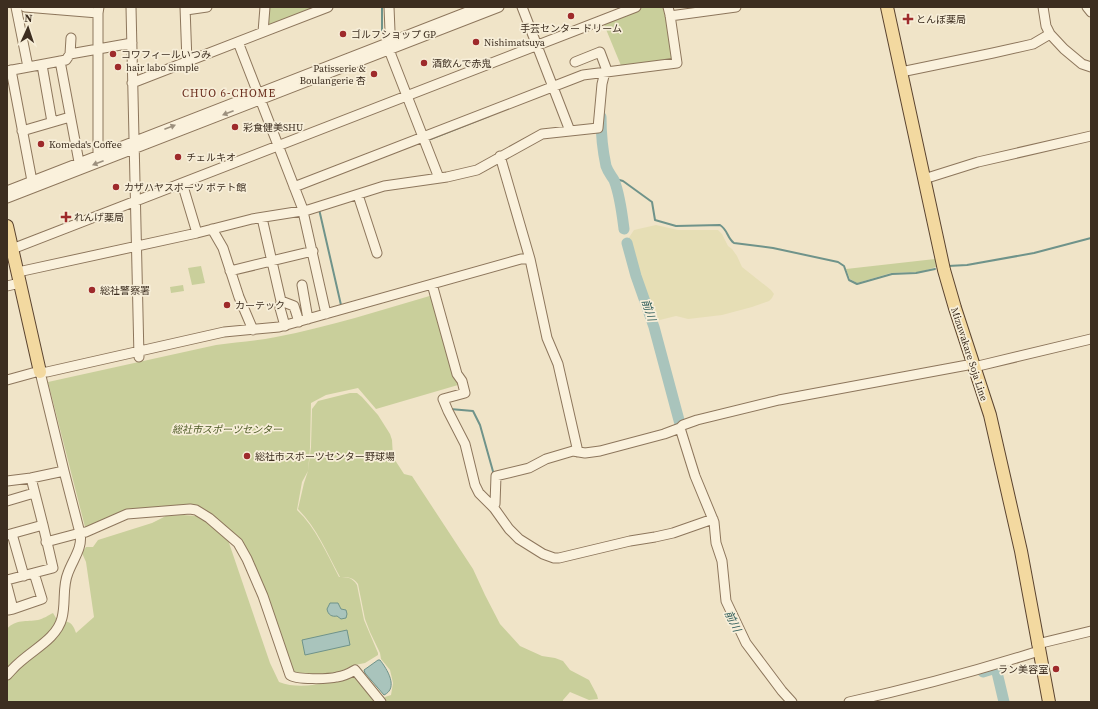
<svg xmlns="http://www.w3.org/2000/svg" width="1098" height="709" font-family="'Source Serif 4','Noto Sans JP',serif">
<rect width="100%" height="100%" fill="#f0e4c8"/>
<path fill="#e6deb5" d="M656,225L678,230H718L722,234L728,246L732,249L737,256L742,267L771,290L774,294L772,298L769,301L752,307L722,315L688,319L676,316L656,321L654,319L640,280L628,239L634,230Z"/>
<path fill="#c9cf9b" d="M267,7H322L267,28Z
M641,7H665L676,59L622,68L603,22Z
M935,259L936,267L920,272L891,273L857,283L850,279L846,269Z
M201,266L205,283L192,285L188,268Z
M183,285L184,291L171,293L170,287Z
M433,295L458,385L376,409L358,388L326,395L311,403L310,448L308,471L302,482L297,510C316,528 327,554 339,577C347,577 352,577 357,585L364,620L378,653V655L365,663L355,665L334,674H300L293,672L262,587L248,550L236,536L198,507L112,517L85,527L48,382L216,345C236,342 257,341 276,337C329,327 381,310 433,295Z
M350,393H357L362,397L378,415L390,434L392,440L393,457L404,474L412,476L473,569L485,595L500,624L520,646L542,656L555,658L563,661L570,670L589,680L597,695L598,699L589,700L570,692L563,700V702H382L385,697L391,695L393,683L390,670L381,659L380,653L370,632L365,619L358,584C353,577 348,577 340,577C327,553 317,528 298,509L304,483L308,471L311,447L312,409L318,401Z
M183,515L196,516L212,525L228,540L270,663L279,682C302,691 330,682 354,676L360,682L376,702H7V629C15,619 27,622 38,620C43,619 49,615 53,613L56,618C68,623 72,620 76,633L94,617L86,562L82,553L86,547H93L98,540L152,523L166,516Z"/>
<path fill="#a9c4bc" stroke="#6f938a" d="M330,603H338L341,609L346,610L347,614L346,618L341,619L337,616C332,617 328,615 327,609Z
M347,630L350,645L305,655L302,640Z
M378,660H380C387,669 399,688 384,695L365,673L364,670Z"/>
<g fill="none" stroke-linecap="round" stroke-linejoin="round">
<path stroke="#6f938a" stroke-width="2" d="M382,7V32
M428,140L489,116
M612,178L623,181L652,202L655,220L676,226L720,225C728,230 727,238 734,243L773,248L838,262L844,266L849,280L857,284L892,274L916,273L935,269
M319,209L341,305
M948,266L967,265L1034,253L1091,238
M450,409L473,411L480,425L494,475"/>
<path stroke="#a9c4bc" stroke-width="11" d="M601,117C601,132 603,152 606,166C608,172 611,175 614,180C620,195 622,213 624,229
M627,243L636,276L654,327L680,424
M983,672L996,668L1004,702"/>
<g stroke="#8d765c" stroke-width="11">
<path id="minor" d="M16,7L28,67
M25,7L98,13
M131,7L139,357
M185,7L187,62
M389,7L391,55L439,178
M522,7L570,131
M1043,7L1046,26L1050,34L1064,49L1082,64L1091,67
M1087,7L1091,12
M186,10L207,7
M670,16L736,7
M263,32L265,7
M238,42L302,207L326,314
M70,54L71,38
M60,61L79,162
M42,65L52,122
M11,70L32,181
M7,71L66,60L70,54L132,43
M901,72L993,53L1033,44L1050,34
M132,83L328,7
M22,131L70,117
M98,155V13L99,7
M500,156L530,259L547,338L558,364L578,452
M924,179L978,162L1091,136
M182,183L197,233
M294,187L583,75L677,63L670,15L668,7
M7,191L480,7
M358,195L377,253
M7,198L499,7
M262,218L281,301L280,308L285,326
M212,229L223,248L239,297L253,330
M7,251L636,7
M230,271L313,251
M18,272L197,233L252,219L308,210L384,186L447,177L477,170L542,134L598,128L602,84L606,68L600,52L575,62
M432,284L457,374L462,381L465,393L443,399L448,411L465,444L475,485L479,493L494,508L509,529L519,539L543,554L554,558H559L630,541L655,537L673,533L713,519
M302,285L308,319
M7,286L20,283
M281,301L294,306L299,322
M974,367L1091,339
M40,372L64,471L80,533L46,542
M7,380L36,372H47L224,332L279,327L521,259H530
M680,428L695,476L714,522L716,543L722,561L726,601L746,643L782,691L792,702
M31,478L43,525
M7,481L31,478L64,471
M7,501L34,493
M495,504L496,476L529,468L546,459L573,451L585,453L600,451L664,434L680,428L683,425L697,420L779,400L973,364
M12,534L24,576
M7,535L43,525L53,568L7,580
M7,586L13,609L8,610
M13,609L42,599L34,573
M1037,644L1091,631
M7,675C11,671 15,666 20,662C34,649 57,638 62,618C66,603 62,587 68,573C73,559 83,548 80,533L86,532L127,514L190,509L196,510L209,518L238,543L247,559L263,596L290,675C296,680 329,679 337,677C344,676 350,673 355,670L381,702
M849,702C913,688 976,671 1039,651"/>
</g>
<g stroke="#5b4430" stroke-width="14">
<path id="major" d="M887,7L944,270L955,308L990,415L1021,551L1049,702
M7,226L40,372"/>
</g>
<use href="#minor" stroke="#faf1dc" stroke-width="9"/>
<use href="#major" stroke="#f3d9a0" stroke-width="12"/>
</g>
<defs><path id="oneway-solid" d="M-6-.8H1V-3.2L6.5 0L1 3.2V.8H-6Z"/></defs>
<g fill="#9c907e">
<use href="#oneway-solid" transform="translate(228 113) rotate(159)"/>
<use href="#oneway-solid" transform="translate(170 127) rotate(-21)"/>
<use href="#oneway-solid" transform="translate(98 163) rotate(159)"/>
</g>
<g fill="#9e2a2b" stroke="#f7eed8" stroke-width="1.5">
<circle cx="571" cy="16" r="4"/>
<path d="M906 13h4v4h4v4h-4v4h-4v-4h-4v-4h4z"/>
<circle cx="343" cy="34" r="4"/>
<circle cx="476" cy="42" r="4"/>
<circle cx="113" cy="54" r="4"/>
<circle cx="424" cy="63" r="4"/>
<circle cx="118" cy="67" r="4"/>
<circle cx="374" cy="74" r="4"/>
<circle cx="235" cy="127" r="4"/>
<circle cx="41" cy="144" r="4"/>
<circle cx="178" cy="157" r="4"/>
<circle cx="116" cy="187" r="4"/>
<path d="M64 211h4v4h4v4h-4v4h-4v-4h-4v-4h4z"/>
<circle cx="92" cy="290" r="4"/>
<circle cx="227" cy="305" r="4"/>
<circle cx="247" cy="456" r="4"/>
<circle cx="1056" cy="669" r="4"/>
</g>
<g text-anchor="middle" stroke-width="3.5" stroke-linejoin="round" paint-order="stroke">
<g font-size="10" fill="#3d2e20" stroke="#f7eed8" text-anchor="start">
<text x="916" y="23">とんぼ薬局</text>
<text x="571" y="32" text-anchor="middle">手芸センター ドリーム</text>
<text x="351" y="38">ゴルフショップ GP</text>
<text x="484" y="46">Nishimatsuya</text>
<text x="121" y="58">コワフィールいつみ</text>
<text x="432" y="67">酒飲んで赤鬼</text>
<text x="126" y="71">hair labo Simple</text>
<text x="366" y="72" text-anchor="end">Patisserie &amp;<tspan x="366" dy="12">Boulangerie 杏</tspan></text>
<text x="243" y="131">彩食健美SHU</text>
<text x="49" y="148">Komeda's Coffee</text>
<text x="186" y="161">チェルキオ</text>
<text x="124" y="191">カザハヤスポーツ ポテト館</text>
<text x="74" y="221">れんげ薬局</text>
<text x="100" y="294">総社警察署</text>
<text x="235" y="309">カーテック</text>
<text x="255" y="460">総社市スポーツセンター野球場</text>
<text x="1048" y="673" text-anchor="end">ラン美容室</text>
</g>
<g font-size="10" fill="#3d2e20" stroke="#f7eed8">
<text transform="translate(970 354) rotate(72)" y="4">Mizuwakare Soja Line</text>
</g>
<g font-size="10" font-style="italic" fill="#4d5a26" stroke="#f7eed8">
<text x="227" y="433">総社市スポーツセンター</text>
</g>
<g font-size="11" letter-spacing="1" fill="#6b2e1e" stroke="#f7eed8">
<text x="229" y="97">CHUO 6-CHOME</text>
</g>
<g font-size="11" font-style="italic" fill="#2f5d5a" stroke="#f7eed8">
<text transform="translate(649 310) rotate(72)" y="4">前川</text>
<text transform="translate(733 621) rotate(64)" y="4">前川</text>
</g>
</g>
<rect width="1098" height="709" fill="none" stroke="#3d2e20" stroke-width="16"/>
<g transform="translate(28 28) rotate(3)" stroke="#f7eed8" stroke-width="3" paint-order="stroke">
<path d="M0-3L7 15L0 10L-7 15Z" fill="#3d2e20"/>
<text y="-6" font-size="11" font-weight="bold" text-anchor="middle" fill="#3d2e20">N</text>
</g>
</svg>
